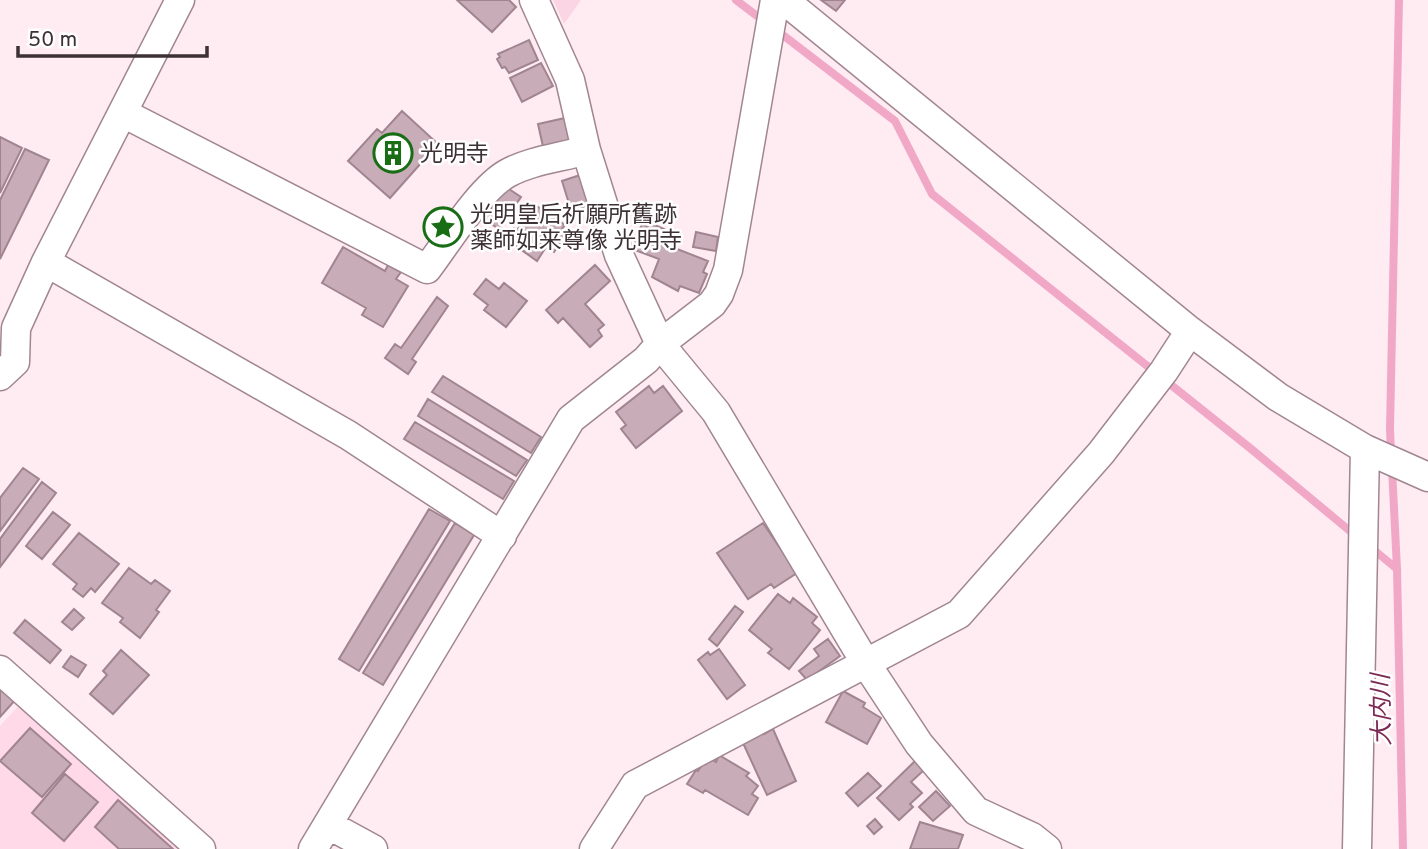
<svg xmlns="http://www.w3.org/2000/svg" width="1428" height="849" font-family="Overpass,'Noto Sans JP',sans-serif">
<rect width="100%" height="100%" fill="#feecf2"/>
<path fill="#ffd9e8" d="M23,701L191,849H0V726Z"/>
<path fill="#fcd5e4" d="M553,0H581L564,24Z"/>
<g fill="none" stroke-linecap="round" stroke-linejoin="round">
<path stroke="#f1a8c7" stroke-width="8" d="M736,0L765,22
M775,29L895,121L932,194L1250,448L1356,536
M1391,455L1390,428L1399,0
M1392,468L1397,569L1403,849
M1369,546L1397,569"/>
</g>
<path fill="#c8acb7" stroke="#a08590" stroke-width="2" d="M457,0H509L516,7L492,32Z
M821,0H845L836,11Z
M529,40L538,60L509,73L505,67L502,68L497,59L500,57L498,54Z
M541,63L553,86L522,102L510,78Z
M402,111L438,144L390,198L348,161L377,129L382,133Z
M565,118L572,145L544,151L538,124Z
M0,137L22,148L0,193Z
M25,149L49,160L0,259V200Z
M580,175L589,205L571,210L562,181Z
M506,187L521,197L499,229L484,219Z
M535,205L565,225L560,232L565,236L554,252L546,247L537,261L506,239L514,228L517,230Z
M650,223L664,229L659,242L708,261L703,272L707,274L699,293L680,286L678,291L652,277L659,259L632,249L642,224L648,227Z
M696,232L718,237L716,251L693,247Z
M343,247L385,271L388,265L401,272L396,279L408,286L383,327L362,315L366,308L322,283Z
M595,265L610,281L585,304L604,325L598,330L602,336L590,347L563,318L558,323L546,310Z
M486,279L499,289L504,283L527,301L506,327L484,310L488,305L474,294Z
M437,297L448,306L412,359L416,362L408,374L385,358L395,344L401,348Z
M443,376L541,437L531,453L432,392Z
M649,386L654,393L663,386L682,411L636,448L621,429L626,425L616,412Z
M428,399L527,460L516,476L418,416Z
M415,422L514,481L503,499L404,439Z
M23,468L39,479L0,531V498Z
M42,482L56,493L0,567V539Z
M429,509L450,521L359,671L339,659Z
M53,512L70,525L42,559L26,546Z
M455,523L474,535L383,685L363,673Z
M763,523L797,573L774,588L771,584L748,599L717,553Z
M79,533L119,564L95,592L91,588L83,597L73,589L77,584L53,564Z
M129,568L151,584L155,580L170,591L156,610L159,612L140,638L120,622L123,618L102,603Z
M778,594L790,603L793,598L817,617L812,623L820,630L789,669L768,653L772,649L749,630Z
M735,606L743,612L717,646L709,639Z
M74,609L84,618L72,630L62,622Z
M25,620L61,650L50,663L14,633Z
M828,639L840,656L807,680L799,671L819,656L814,649Z
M719,649L745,685L727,699L698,660L708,652L710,655Z
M121,650L149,675L113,714L90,694L107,675L103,671Z
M71,656L86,665L78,677L63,667Z
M0,686L16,699L0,717Z
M843,691L865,703L863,707L881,718L867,744L826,722Z
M30,728L71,764L42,797L0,761Z
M762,729L764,734L773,729L796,781L767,795L743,743Z
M719,755L749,773L746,776L758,786L752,794L758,798L748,815L705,790L703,793L687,784L696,770L698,771L703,763L706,764L709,758L716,762Z
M915,761L924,770L911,782L922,793L910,804L913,807L899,820L877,798Z
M868,773L881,786L858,806L846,793Z
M65,774L98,802L64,841L32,813Z
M936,791L950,806L933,821L919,807Z
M118,800L173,849H119L95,827Z
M875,819L882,827L874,834L867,826Z
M920,822L963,835L958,849H910Z"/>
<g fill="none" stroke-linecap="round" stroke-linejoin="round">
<g stroke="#a18691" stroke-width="31">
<path id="minor" d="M534,0L570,80L586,150L619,255L660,344L716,412L865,662L919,744L976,811L1032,837L1047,849
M784,0L1190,331L1278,397L1365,449L1428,477
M123,113L427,269C447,243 480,188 508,173C532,160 560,158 586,150
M46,262L348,435L502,536
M0,376L15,362L16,328L46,262L180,0
M0,670L201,849
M329,825L373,849
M313,849L571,419L646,360L660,344L712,304L719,294L728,270L775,0
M594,849L635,785L959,614L1101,453L1164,371L1190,331
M1357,849L1365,449"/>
</g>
<use href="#minor" stroke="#fff" stroke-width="28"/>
</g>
<defs>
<g id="building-ring" transform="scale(2.0125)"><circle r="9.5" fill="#fefefe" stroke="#186d15" stroke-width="1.5"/><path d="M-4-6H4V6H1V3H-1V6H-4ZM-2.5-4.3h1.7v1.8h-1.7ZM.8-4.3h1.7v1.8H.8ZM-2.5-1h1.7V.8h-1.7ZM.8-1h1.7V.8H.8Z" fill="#186d15"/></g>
<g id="sight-ring" transform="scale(2.0125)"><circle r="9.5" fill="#fefefe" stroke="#186d15" stroke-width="1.5"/><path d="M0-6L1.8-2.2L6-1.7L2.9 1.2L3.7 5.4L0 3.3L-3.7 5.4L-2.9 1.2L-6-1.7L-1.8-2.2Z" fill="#186d15"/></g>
</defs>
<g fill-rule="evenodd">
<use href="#building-ring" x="393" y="153"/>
<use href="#sight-ring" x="443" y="227"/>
</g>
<g text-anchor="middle" stroke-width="5" stroke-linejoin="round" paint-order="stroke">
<g font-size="23" fill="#3d3136" stroke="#fefefe" text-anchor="start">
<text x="420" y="161">光明寺</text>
<text x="470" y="222">光明皇后祈願所舊跡<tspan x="470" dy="26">薬師如来尊像 光明寺</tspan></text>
</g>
<g font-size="24" font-style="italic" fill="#7c2953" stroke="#fefefe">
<text transform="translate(1381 710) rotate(-91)" y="8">大内川</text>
</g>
</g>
<path d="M18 46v10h189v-10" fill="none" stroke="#3d3136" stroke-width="3.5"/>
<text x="28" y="46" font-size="21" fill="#3d3136" stroke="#fefefe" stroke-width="5" paint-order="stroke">50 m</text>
</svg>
